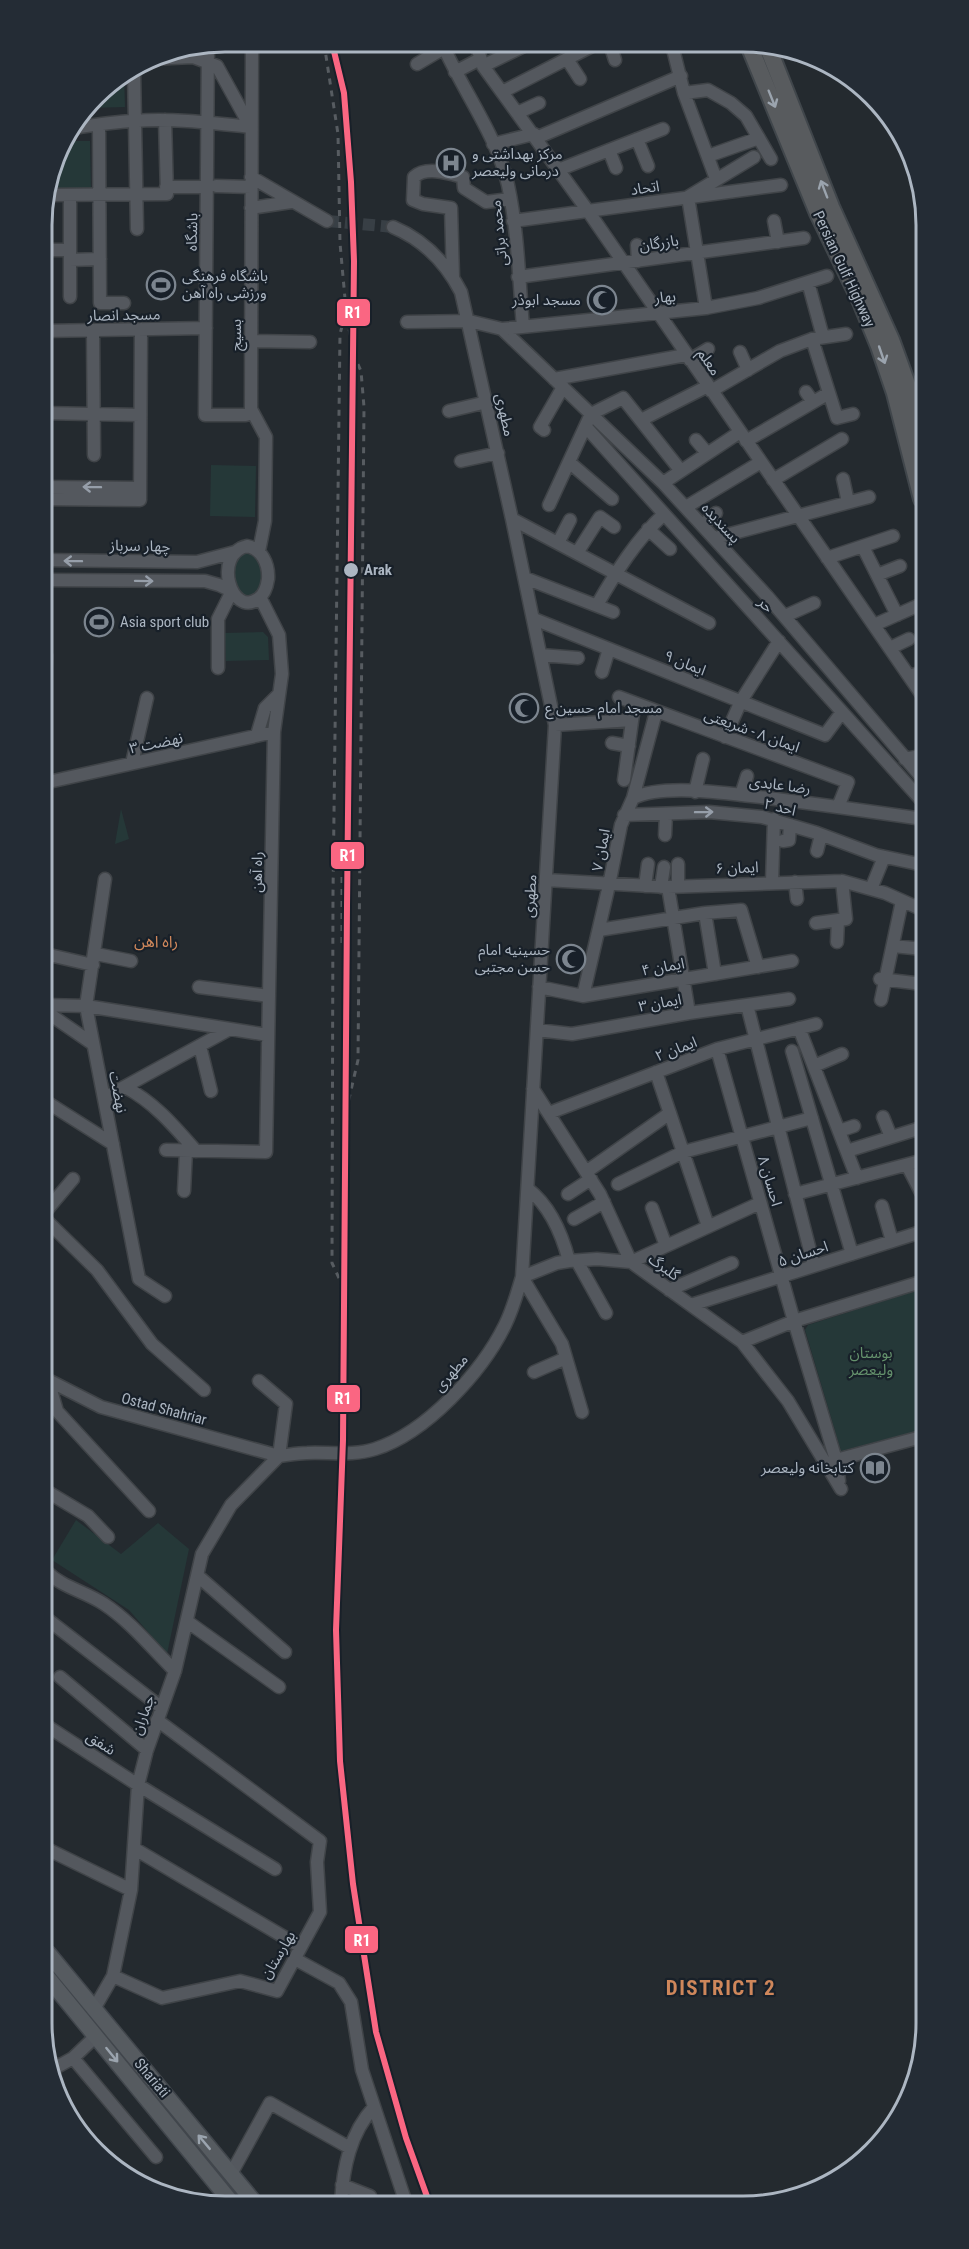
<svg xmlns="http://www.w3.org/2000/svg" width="969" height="2249" font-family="'Roboto Condensed','Noto Sans Arabic',sans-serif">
<rect width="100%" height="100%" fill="#242a2f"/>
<path fill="#253838" d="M124,75L125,107L88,108L104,88Z
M63,141H90L91,189H49Z
M211,465L256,466L255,517L210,516Z
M247,553C267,557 268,595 248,596C230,596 227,558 247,553Z
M263,632L268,637L269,660L226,661L225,633Z
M121,809L129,839L115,844Z
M924,1288L925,1429L841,1451L805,1330L808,1325Z
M76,1520L121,1554L158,1523L189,1549L167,1654L129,1610L52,1560Z"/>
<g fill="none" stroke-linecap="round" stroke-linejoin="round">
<path stroke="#383f45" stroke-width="12" stroke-dasharray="12 6" stroke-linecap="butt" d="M327,221L393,227"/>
<g stroke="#404448" stroke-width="15">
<path id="minor" d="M252,42L251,409L266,437L265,521L259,551
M442,43C462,90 497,135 508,185C518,231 519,280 523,327
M476,44L483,66L588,211L922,695
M610,44L615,60
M208,45L205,415H246
M672,45L684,93L716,179
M150,59L193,57L217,66L250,126
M567,59L580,79
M417,64L444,48
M483,66L528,44
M134,71L137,229
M455,72L480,59
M502,92L596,44
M684,93L708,90L731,103L746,116L771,159
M517,113L539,103
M99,125L100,303H124
M73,128C93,125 114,122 134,121C173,118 213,123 251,127
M536,138L681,76
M637,139L648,166
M493,144L534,134
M609,150L616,168
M708,156L759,138
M558,170L663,129
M251,177L327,221
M216,186L251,187
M166,187H208
M47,195L167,194L165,120
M70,195V297
M251,208L291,202
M513,221L781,185
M774,221L778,242
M637,245L638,261
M43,250H70
M70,260L100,259
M453,277L451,208L423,204L413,200L414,177C426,166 448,173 463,177L464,188L486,202L510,199
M518,277L804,238
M808,282L823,337
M706,308L688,197L754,157
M407,322L469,321L502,329L663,483L767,596L923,779
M502,329L706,308L758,298L827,276
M93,330L94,455
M43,331L206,328
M812,339L837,418L853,414
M251,341L310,342
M740,352L748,370
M690,360L708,349
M554,379L686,355
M711,391L780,351L812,339L846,334
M806,392L813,402
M449,411L487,402
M43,413L140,415
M641,420L708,386
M586,427L923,802
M544,430L540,427L563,387
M696,440L707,453
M746,441L829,393
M461,461L498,453
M569,462L612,499
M843,479L848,502
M773,480L842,439
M663,483L740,432
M43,487L140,488
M43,499L140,500L141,329
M549,505L591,414L623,398L681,471
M686,507L761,462
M512,519L709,623
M703,525L716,513
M648,529L670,549
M715,538L869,497
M558,543L570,520
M247,546C262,549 269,564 268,579C267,586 264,595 258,599C231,618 212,554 247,546Z
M863,547L897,615
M577,553L600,517L614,527
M827,558L893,536
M43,560L197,562L235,552
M877,575L900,566
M525,578L613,612
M44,580L205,581L219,585L232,591L218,619V668
M597,605C616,572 636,540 664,514
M785,616L814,603
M534,619L825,735L842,712
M874,625L917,606
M890,648L909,639
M44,655H46L44,715
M541,655L578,658
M602,672L609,649
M910,676L922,672
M619,697L848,782L838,807
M555,725L632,720
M257,735L265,708L278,695
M725,737L741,701L779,641
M612,743L629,746
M905,759L920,756L923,757
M132,763L147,698
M624,780L633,714
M44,783L274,732
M695,792L703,759
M741,795L747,776
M633,798C666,782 739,795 776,799C825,805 874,812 923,819
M624,815L709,812L762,817L817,833L876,855L923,865
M665,835L666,814
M783,841L789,840L790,825
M817,851L821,835
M105,879L86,1006L139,1279L165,1296
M546,880L668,887L842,881L885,893L923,910
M772,882L774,819
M795,882L797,899
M645,886L648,864
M678,886V864
M661,887L664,867
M668,887L689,1013
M871,889L884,857
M705,913L715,974
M816,923L846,919L842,881
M599,930L705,913L741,910L758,967
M837,942L838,920
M893,946L923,949
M45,954L93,965
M96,954L131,961
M880,979L923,984
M199,987L269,996
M539,987L583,996L792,961
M583,996L609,885L621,825L633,798L656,712
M881,1000L902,901
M45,1005L86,1006L268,1035
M747,1005L814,1266
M45,1011L93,1044
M799,1028L857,1178
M537,1030L572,1034L689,1013L789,999
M200,1046L211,1091
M717,1049L794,1321L836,1460L839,1481
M792,1051L852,1254
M814,1066L842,1054
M656,1072L708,1226
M125,1087C155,1103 174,1126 196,1151
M533,1089L600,1194L631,1262L760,1203
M104,1098L230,1029
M45,1101L113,1144
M549,1113L717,1049L816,1024
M883,1117L891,1137
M839,1131L854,1126
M166,1150L266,1152L274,732L282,674L279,635L260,597
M847,1151L924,1127
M907,1165L924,1198
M586,1172L670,1113
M618,1184L683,1152L812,1118
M528,1189C550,1206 562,1234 569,1261
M184,1191L186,1151
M568,1194L591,1179
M795,1194L924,1160
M882,1206L892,1241
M652,1208L666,1246
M46,1211L73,1179
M574,1219L604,1202
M46,1220L97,1270L152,1344L204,1390
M577,1261L606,1313
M669,1290L732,1263
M691,1305L924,1231
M742,1342L794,1321L924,1281
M534,1372L566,1358
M46,1379L101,1407L279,1456C288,1455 298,1453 307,1453C329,1452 354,1456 375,1449C426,1433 482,1372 505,1325C513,1309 517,1293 522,1277L555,725L512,519L461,292C446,263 424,240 393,227
M48,1380L57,1411L149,1511
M259,1381L286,1404L279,1456
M582,1412L562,1344L522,1277L557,1263L569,1261L597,1259L631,1262L742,1342L788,1401L841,1489
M836,1460L925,1436
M46,1491L88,1516L108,1537
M47,1572C62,1587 86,1592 104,1604C130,1621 152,1648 175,1671
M198,1576L285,1652
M47,1619L162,1708
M188,1622L279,1687
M60,1677L147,1750
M47,1726L138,1785L275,1869
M47,1849L131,1890
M135,1849L301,1947
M295,1959L339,1983L351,2002L362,2070L406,2203
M113,1976L162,1998L240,1981L277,1991L320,1912L317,1862L320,1841L157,1720
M94,2009L113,1976L131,1890L138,1785L147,1750L175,1671L202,1554L231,1505L279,1456
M48,2058L55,2065V2071L50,2075
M73,2058L156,2157
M55,2068L73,2058L96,2036
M231,2174L270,2103L350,2148
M342,2185L370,2196
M341,2203C343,2168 350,2133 374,2107"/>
</g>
<g stroke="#41464c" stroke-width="18">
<path id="major" d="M48,1953L255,2203
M48,1978L232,2203"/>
</g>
<g stroke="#40464b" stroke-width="20">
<path id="highway" d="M749,45L818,213L861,302L879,346L895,393L922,499
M767,45L831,207L891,340L908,387L922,438"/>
</g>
<use href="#minor" stroke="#54585e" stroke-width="12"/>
<use href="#major" stroke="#565b60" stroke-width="15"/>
<use href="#highway" stroke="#585b5e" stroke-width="16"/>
<path stroke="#575c61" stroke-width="3" stroke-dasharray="6 6" stroke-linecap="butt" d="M324,43L338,134L340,243L346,310L353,353L361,371L364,407L358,1060L345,1116
M342,943V868
M344,1289L332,1263L333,893L340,334L345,315"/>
<g stroke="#182029" stroke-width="10">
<path id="rail-1" d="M332,43L344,93L351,182L354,261L347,906L343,1440L336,1630L340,1761L353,1884L376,2032L406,2138L429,2202"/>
</g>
<use href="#rail-1" stroke="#fa6682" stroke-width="6"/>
</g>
<defs><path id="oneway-shaft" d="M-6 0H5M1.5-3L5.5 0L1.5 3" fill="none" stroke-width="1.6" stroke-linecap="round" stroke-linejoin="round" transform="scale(1.5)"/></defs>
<g stroke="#9ba4ae">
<use href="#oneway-shaft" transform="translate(772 99) rotate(68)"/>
<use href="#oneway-shaft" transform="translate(824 189) rotate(-111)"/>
<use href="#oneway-shaft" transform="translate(882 355) rotate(71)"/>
<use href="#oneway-shaft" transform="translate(112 2055) rotate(51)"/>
<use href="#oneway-shaft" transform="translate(204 2142) rotate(-130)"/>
</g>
<g stroke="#969ea9">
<use href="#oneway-shaft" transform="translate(92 487) rotate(-179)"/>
<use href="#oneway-shaft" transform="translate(73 561) rotate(-179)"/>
<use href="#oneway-shaft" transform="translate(144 581) rotate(1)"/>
<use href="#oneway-shaft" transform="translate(704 812) rotate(-1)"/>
</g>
<defs>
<g id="hospital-ring" transform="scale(1.5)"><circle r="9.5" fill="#182029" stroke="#7c858f" stroke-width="1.5"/><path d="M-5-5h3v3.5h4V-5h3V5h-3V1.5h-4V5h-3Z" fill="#7c858f"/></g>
<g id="stadium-ring" transform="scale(1.5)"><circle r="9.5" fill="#182029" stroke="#7c858f" stroke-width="1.5"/><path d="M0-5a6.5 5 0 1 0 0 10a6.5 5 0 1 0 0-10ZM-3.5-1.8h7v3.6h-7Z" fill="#7c858f"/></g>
<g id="mosque-ring" transform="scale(1.5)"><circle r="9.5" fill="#182029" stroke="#7c858f" stroke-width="1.5"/><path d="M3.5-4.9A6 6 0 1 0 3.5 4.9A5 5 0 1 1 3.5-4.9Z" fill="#7c858f"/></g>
<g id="library-ring" transform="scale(1.5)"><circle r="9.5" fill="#182029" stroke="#7c858f" stroke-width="1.5"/><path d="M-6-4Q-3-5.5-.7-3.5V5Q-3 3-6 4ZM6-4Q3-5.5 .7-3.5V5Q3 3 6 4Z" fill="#7c858f"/></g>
</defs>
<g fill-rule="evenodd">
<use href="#hospital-ring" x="451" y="163"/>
<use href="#stadium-ring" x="161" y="285"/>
<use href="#mosque-ring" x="602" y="300"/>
<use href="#stadium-ring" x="99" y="622"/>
<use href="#mosque-ring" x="524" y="708"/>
<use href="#mosque-ring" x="571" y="959"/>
<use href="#library-ring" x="875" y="1468"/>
</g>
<circle fill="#acb6c2" stroke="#182029" stroke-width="2" cx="351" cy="570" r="8"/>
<g text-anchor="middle" stroke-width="4.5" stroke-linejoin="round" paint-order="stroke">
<g font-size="15" fill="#acb6c2" stroke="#182029" text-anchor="start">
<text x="472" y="159">مرکز بهداشتی و<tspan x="472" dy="17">درمانی ولیعصر</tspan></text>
<text x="182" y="281">باشگاه فرهنگی<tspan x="182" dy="17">ورزشی راه آهن</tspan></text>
<text x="581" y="305" text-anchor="end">مسجد ابوذر</text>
<text x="120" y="627">Asia sport club</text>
<text x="545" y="713">مسجد امام حسین ع</text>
<text x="550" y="955" text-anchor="end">حسینیه امام<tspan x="550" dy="17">حسن مجتبی</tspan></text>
<text x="854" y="1473" text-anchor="end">کتابخانه ولیعصر</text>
</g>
<g font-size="15" fill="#acb6c2" stroke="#182029">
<text transform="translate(645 188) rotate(-8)" y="5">اتحاد</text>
<text transform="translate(192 232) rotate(-89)" y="5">باشگاه</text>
<text transform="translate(499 233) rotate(-96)" y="5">محمد براتی</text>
<text transform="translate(659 243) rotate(-8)" y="5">بازرگان</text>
<text transform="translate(844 269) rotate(65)" y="5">Persian Gulf Highway</text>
<text transform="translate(665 297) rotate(-5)" y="5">بهار</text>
<text transform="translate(124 315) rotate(-1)" y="5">مسجد انصار</text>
<text transform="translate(236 335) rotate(-90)" y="5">بسیج</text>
<text transform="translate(709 362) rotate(55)" y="5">معلم</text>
<text transform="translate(505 415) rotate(78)" y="5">مطهری</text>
<text transform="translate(721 523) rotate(47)" y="5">پسندیده</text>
<text transform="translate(140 546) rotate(1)" y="5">چهار سرباز</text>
<text transform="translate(766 605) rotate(48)" y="5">حر</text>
<text transform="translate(685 663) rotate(22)" y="5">ایمان ۹</text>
<text transform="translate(752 731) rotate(20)" y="5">ایمان ۸ - شریعتی</text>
<text transform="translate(156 743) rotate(-12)" y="5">نهضت ۳</text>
<text transform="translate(780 785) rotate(7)" y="5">رضا عابدی</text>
<text transform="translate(780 807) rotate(14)" y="5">احد ۲</text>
<text transform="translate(601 850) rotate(-79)" y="5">ایمان ۷</text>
<text transform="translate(737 868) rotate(-2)" y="5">ایمان ۶</text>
<text transform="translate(257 872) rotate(-89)" y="5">راه آهن</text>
<text transform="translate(530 896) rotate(-86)" y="5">مطهری</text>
<text transform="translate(663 967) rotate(-10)" y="5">ایمان ۴</text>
<text transform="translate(660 1003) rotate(-10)" y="5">ایمان ۳</text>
<text transform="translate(676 1049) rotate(-21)" y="5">ایمان ۲</text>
<text transform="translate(118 1092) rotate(79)" y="5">نهضت</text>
<text transform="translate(770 1181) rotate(74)" y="5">احسان ۸</text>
<text transform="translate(803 1254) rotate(-18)" y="5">احسان ۵</text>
<text transform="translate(664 1267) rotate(36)" y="5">گلبرگ</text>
<text transform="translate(451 1373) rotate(-49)" y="5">مطهری</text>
<text transform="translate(164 1409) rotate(15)" y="5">Ostad Shahriar</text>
<text transform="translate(143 1715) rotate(-70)" y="5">جماران</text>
<text transform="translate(101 1743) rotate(33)" y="5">شفق</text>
<text transform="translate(278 1955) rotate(-59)" y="5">بهارستان</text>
<text transform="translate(152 2078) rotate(50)" y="5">Shariati</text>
</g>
<g font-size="15" font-weight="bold" fill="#acb6c2" stroke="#182029" text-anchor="start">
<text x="364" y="575">Arak</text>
</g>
<g font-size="15" fill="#65926d" stroke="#182029">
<text x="871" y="1358">بوستان<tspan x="871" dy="17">ولیعصر</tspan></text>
</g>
<g font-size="16" fill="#cf875b" stroke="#182029">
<text x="156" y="947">راه اهن</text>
</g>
<g font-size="21" font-weight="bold" letter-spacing="1.5" fill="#cf875b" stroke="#182029">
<text x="721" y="1995">DISTRICT 2</text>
</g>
</g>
<path d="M0 0H969V2249H0ZM225 52H743A173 173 0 0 1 916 225V2023A173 173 0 0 1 743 2196H225A173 173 0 0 1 52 2023V225A173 173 0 0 1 225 52Z" fill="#242c35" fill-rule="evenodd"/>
<path fill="none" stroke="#acb6c2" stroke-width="3" d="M225 52H743A173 173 0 0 1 916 225V2023A173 173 0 0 1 743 2196H225A173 173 0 0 1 52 2023V225A173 173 0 0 1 225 52Z"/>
<g stroke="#182029" stroke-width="2">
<rect x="336" y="298" width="35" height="29" rx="6" fill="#fa6682"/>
<rect x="330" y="841" width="35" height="29" rx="6" fill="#fa6682"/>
<rect x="326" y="1384" width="35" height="29" rx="6" fill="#fa6682"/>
<rect x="344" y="1925" width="35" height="29" rx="6" fill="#fa6682"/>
</g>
<g font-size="16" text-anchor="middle" font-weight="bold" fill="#fff">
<text x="353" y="318">R1</text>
<text x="348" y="861">R1</text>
<text x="343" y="1404">R1</text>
<text x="362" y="1946">R1</text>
</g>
</svg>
